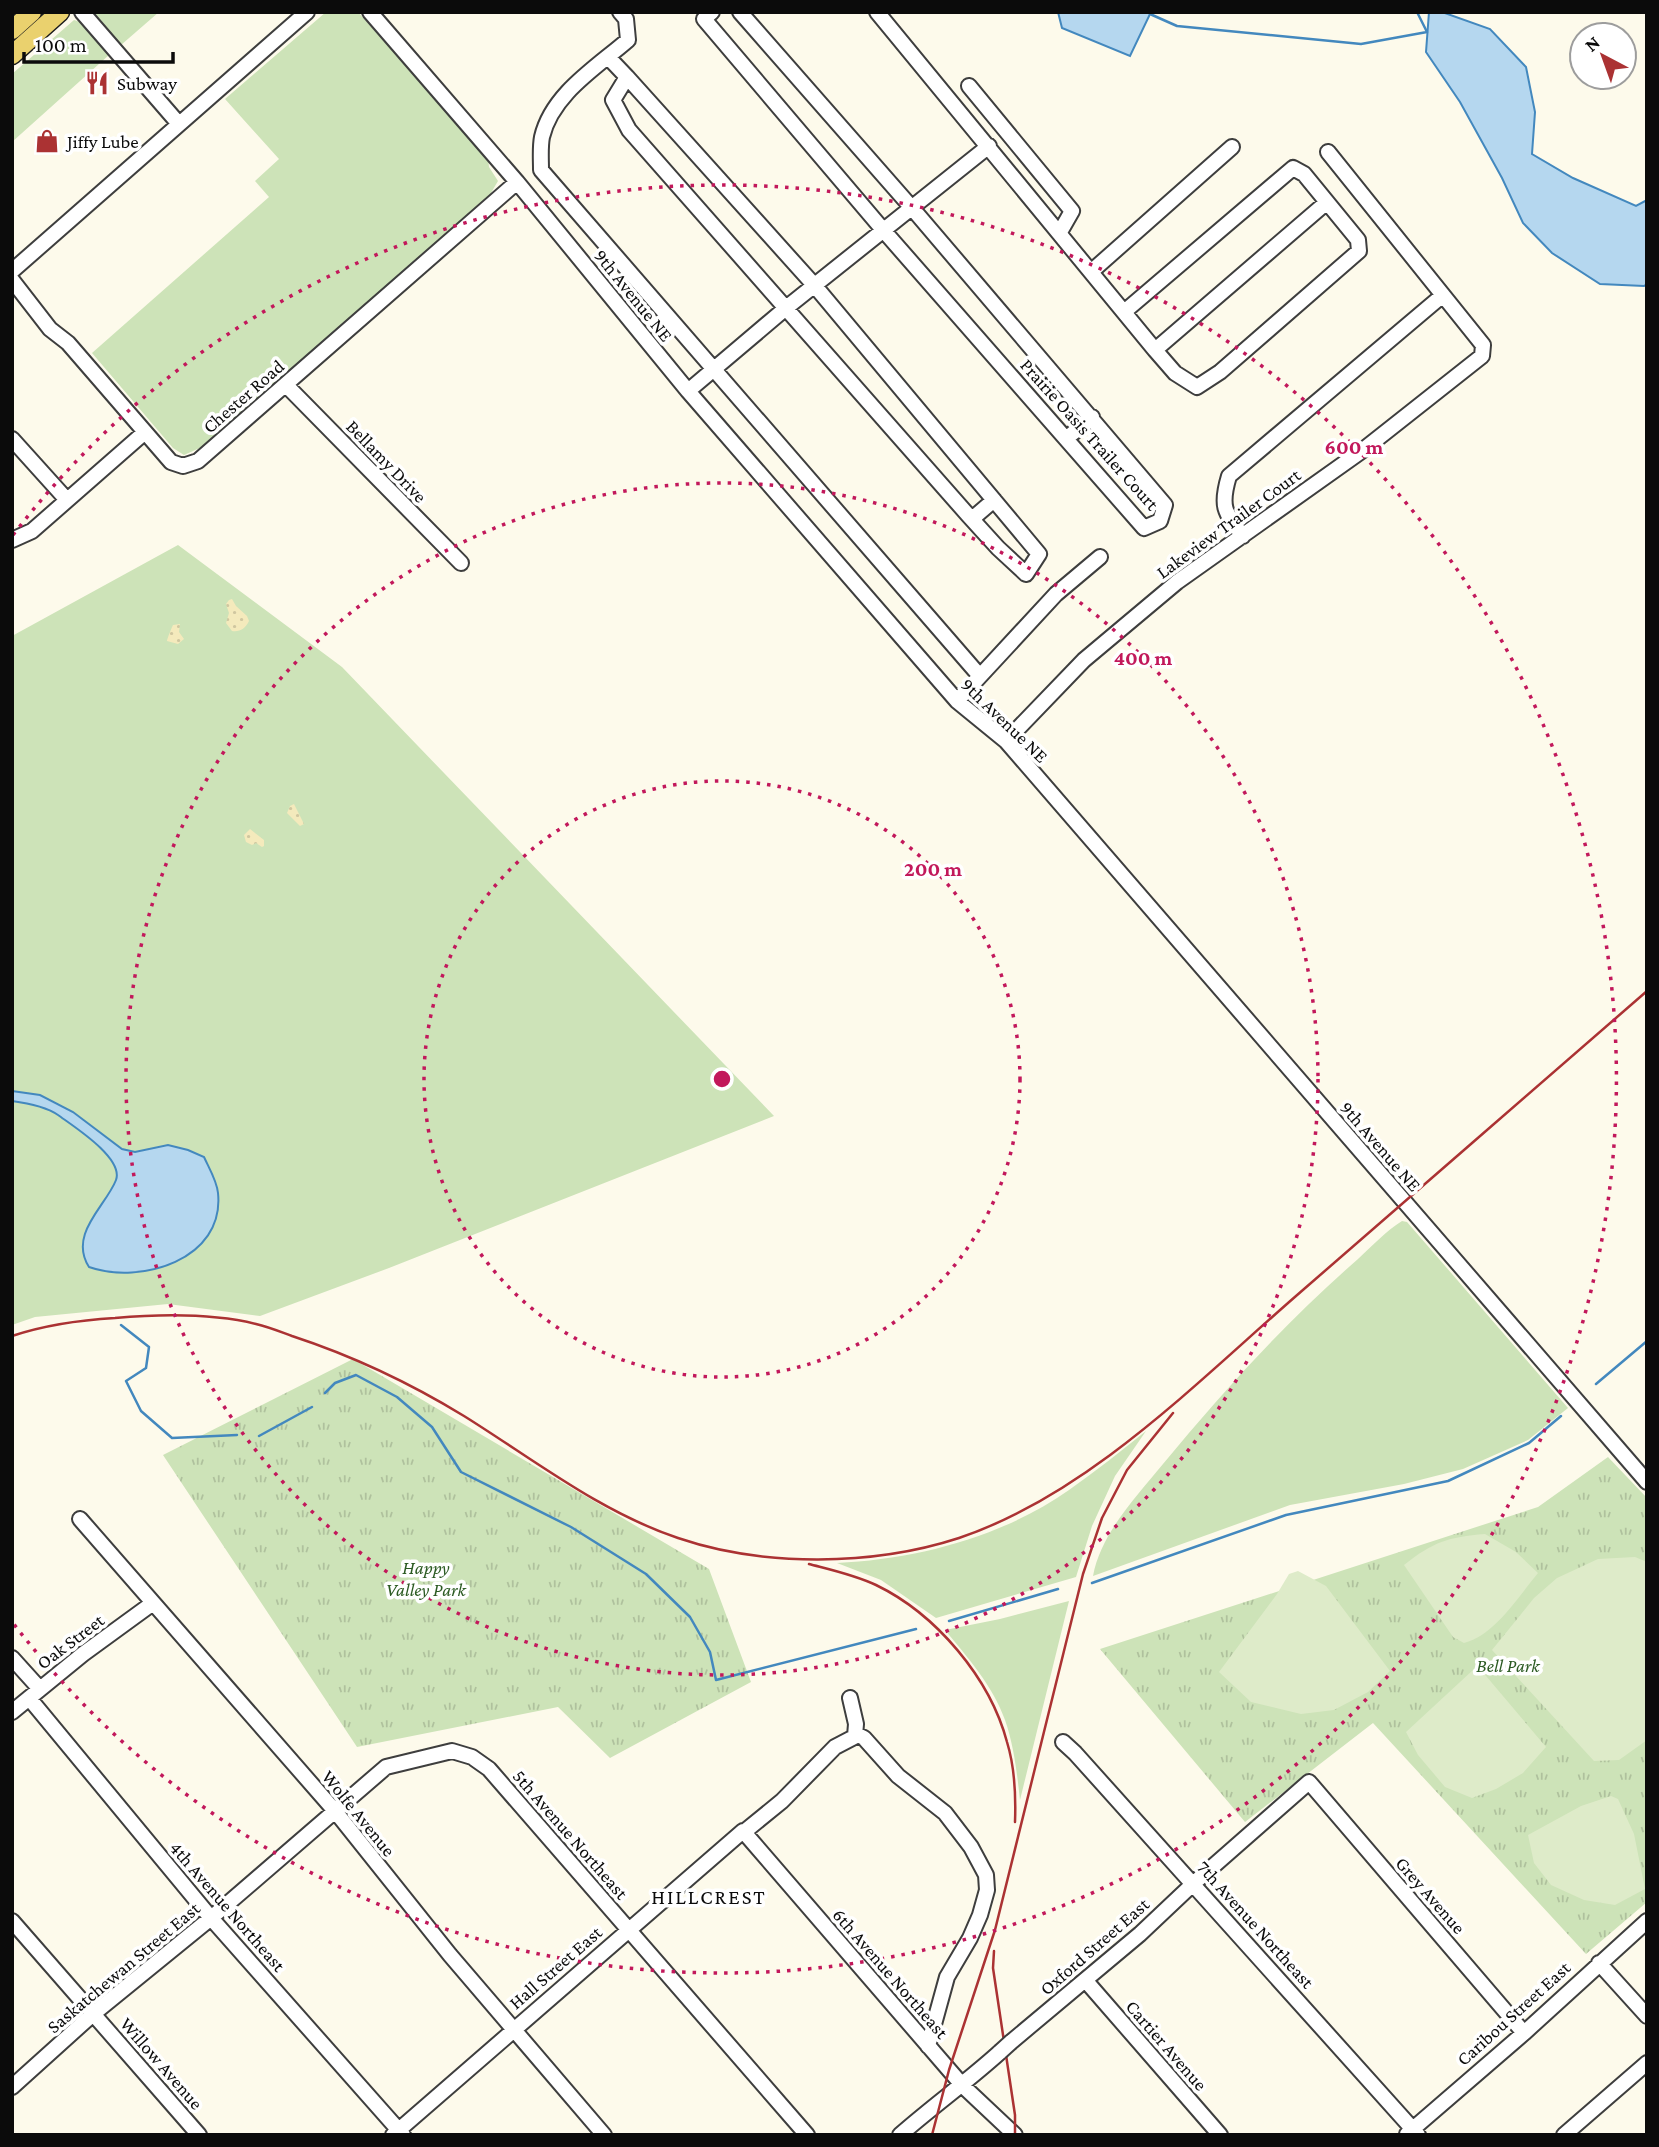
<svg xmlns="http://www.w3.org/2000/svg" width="1659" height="2147" font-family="'Crimson Pro',serif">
<defs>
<pattern id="sand-dots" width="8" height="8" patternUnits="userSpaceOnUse" patternTransform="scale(1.75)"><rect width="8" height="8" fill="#f4eabc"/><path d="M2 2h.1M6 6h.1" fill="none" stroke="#d0c7a0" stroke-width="1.8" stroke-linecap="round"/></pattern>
<pattern id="park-tufts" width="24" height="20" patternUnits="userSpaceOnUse" patternTransform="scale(1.75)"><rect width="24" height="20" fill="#cde3b8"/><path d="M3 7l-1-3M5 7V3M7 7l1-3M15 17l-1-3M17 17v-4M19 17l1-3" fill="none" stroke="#afc19d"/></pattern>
</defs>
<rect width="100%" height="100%" fill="#fdfaeb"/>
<path fill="#cde3b8" d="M94,12H159L121,45Z
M326,12H358L488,158L489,167L498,181L488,198L202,447L184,455L173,448L92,353L269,197L255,181L279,159L225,99Z
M74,20L80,22L109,55L12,142V74Z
M178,545L342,667L774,1116L389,1268L260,1316L168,1304L35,1317L12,1325V636Z
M1402,1221L1407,1222L1568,1408L1528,1440L1463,1469L1404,1484L1290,1505L1093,1576C1101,1533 1136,1497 1163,1464C1223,1391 1287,1321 1358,1259C1372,1246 1386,1231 1402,1221Z
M1146,1431L1115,1476L1092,1526L1076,1577L936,1618L881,1580L837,1563C918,1559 1002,1537 1069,1490C1096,1471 1121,1451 1146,1431Z
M1069,1601L1020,1800C1017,1773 1014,1746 1005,1720C993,1686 968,1658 945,1630L1000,1619Z"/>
<path fill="url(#sand-dots)" d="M232,599L236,606L247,616L249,621C245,629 240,632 232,631L226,623L229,613L226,604L229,600Z
M180,624L179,632L184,639L178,644L167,641C167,639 172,627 173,625Z
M294,804L304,824L300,826L287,813L290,806Z
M250,829L264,840V846L262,847L256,843L252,845L246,842L244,835Z"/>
<path fill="url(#park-tufts)" d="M353,1359L709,1569L751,1682L610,1758L558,1707L357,1747L163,1455Z
M1608,1457L1647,1498V1902L1586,1954L1373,1723L1245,1822L1100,1649L1538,1507Z"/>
<path fill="#deebc9" d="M1485,1534L1516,1552L1538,1573C1518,1597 1495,1635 1464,1643L1453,1637L1404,1565C1433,1542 1448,1537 1485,1534Z
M1635,1557L1647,1562V1740L1619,1760L1594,1761L1492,1650L1534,1598L1557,1578L1598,1559Z
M1298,1571L1326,1586L1390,1671L1368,1692L1334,1710L1301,1714L1251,1702L1219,1672L1277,1594L1289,1574Z
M1473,1670H1481L1546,1747L1523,1773L1496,1789L1472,1798L1445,1787L1418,1755L1406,1732Z
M1611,1796L1618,1799L1634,1834L1645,1889L1615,1905L1584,1900L1551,1885L1534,1863L1528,1835L1581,1806Z"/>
<path fill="#b5d7ef" stroke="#4388be" stroke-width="2" d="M1058,12H1151L1130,56L1062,28Z
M1429,12H1442L1490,29L1526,67L1535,112L1532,154L1573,178L1636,206L1647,200V284L1644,286L1600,284L1552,253L1523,223L1502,178L1460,102L1426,52Z
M12,1091L40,1095L73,1112L122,1149L135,1152L168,1145L188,1150L204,1157C209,1168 217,1181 218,1193C225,1260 140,1285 89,1267C68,1234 106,1206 116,1180C124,1158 73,1126 58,1115C45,1106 27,1103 12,1101Z"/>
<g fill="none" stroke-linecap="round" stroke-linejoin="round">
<path stroke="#4388be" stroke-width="2.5" d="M1150,14L1177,26L1361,44L1427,32L1417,12
M121,1325L149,1347L146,1368L126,1381L141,1411L172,1438L237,1435
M1596,1384L1647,1341
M325,1393L335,1383L356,1375L397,1397L432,1427L461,1472L571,1527L646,1574L690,1617L710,1652L716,1680L916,1629
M259,1436L312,1407
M1092,1583L1286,1515L1448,1481L1529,1443L1561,1416
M949,1621L1058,1589"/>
<g stroke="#3e3e3e" stroke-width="18">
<path id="minor" d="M82,12L179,124
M370,12L517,182L688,391L957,701L1006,741L1647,1482
M620,12L626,19L628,40C597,67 552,94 542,137C540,147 541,159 541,170L979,675
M712,12L704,19L884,231L1144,528L1160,521L1165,505L912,208L740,12
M877,12L1155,350L1175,373L1197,387L1220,372L1359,251L1358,240L1304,174L1293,168L1124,312
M608,57L627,77L815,286L1039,554L1026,574L998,548L968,515L629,130L613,100L627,77
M969,86L1072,211L1060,232
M12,271L307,12
M1092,271L1232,147
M12,280L50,329L68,343L171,462L183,466L198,461L517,182
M1155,350L1327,202
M286,385L461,563
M688,391L786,308L989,146
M1067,438L1092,417
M12,439L67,500
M972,519L994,500
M1243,536C1224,512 1220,506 1229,476L1443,295
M12,540L32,531L145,432
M957,701L1056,594L1100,557
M1006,741L1084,660L1177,582L1363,450L1482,356L1483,345L1328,152
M80,1519L335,1811L450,1955L604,2135
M12,1658L40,1689
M29,1698L211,1918L403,2135
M850,1698L856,1724L855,1736
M12,1712L83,1654L153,1603
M1063,1742L1075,1753L1418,2135
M744,1832L782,1801L835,1747L858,1735L864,1738L898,1776L945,1813L971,1847L986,1875L987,1890L980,1915L970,1938L947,1977L928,2046
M12,1921L199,2135
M1599,1963L1647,2016
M1086,1981L1220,2135
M1011,2042L1140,1934L1194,1883L1309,1782L1524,2033
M12,2087L93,2014L211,1918L386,1767L452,1751L472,1757L489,1769L807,2135
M1407,2134L1524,2033L1647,1921
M393,2135L743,1831L963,2086L1015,2135
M900,2135C933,2106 968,2081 1000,2052
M1564,2135L1647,2063"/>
</g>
<g stroke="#1c1c1c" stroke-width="21">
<path id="major" d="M12,30L32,12
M12,55L60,12"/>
</g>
<use href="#minor" stroke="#fff" stroke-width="14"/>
<use href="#major" stroke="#ead16e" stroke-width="18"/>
<path stroke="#ab3233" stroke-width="2.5" d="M12,1336C45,1325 80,1320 115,1318C161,1314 211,1313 256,1324C269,1327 281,1332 292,1336C353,1356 410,1383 464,1416C533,1459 600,1512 678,1538C763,1567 873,1566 959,1538C1087,1495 1195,1384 1296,1296C1413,1194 1530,1093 1647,991
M809,1564C832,1570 855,1575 876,1585C936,1614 990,1678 1007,1742C1015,1768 1016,1795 1015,1822
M994,1951L993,1968L1015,2115V2135
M932,2135L949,2070L995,1930L1083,1574L1102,1518L1127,1470L1173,1413"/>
<g stroke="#3e3e3e" stroke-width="18" stroke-linecap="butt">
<path id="minor-bridge" d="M1000,2052L1011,2042"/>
</g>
<use href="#minor-bridge" stroke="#fff" stroke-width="14"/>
</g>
<g fill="none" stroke="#c2185b" stroke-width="3.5" stroke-dasharray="3.5 7">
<circle cx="722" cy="1079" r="298"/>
<circle cx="722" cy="1079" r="596"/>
<path d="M13 535A894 894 0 1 1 13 1623"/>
</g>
<defs>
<g id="restaurant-bare" transform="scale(1.89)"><path d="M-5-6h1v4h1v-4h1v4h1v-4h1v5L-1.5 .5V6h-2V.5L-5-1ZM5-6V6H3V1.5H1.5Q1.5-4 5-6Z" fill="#ab3233" stroke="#fff" stroke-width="2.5" paint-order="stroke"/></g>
<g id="shop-bare" transform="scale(1.89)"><path d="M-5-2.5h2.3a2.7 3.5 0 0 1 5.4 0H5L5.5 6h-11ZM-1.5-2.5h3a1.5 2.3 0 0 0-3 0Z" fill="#ab3233" stroke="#fff" stroke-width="2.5" paint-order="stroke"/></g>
</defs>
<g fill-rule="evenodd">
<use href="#restaurant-bare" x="97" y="83"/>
<use href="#shop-bare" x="47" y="141"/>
</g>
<g text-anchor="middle" stroke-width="7" stroke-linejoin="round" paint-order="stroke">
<g font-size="19" fill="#0b0b0b" stroke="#fff" text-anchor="start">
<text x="117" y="90">Subway</text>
<text x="67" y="148">Jiffy Lube</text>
</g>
<g font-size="19" fill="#0b0b0b" stroke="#fff">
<text transform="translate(634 295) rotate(51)" y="7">9th Avenue NE</text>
<text transform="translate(243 396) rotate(-41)" y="7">Chester Road</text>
<text transform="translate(1090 434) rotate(48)" y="7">Prairie Oasis Trailer Court</text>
<text transform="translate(387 461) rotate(46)" y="7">Bellamy Drive</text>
<text transform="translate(1228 523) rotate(-36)" y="7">Lakeview Trailer Court</text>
<text transform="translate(1005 720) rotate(44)" y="7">9th Avenue NE</text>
<text transform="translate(1381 1146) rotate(49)" y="7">9th Avenue NE</text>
<text transform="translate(70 1641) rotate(-37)" y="7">Oak Street</text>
<text transform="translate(359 1813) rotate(51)" y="7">Wolfe Avenue</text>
<text transform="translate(571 1834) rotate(49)" y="7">5th Avenue Northeast</text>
<text transform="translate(1431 1895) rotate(49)" y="7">Grey Avenue</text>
<text transform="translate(228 1906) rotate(49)" y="7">4th Avenue Northeast</text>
<text transform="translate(1256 1924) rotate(48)" y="7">7th Avenue Northeast</text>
<text transform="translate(1094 1946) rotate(-41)" y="7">Oxford Street East</text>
<text transform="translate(123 1967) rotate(-40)" y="7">Saskatchewan Street East</text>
<text transform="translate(555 1967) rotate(-41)" y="7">Hall Street East</text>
<text transform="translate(891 1973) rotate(49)" y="7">6th Avenue Northeast</text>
<text transform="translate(1513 2013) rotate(-42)" y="7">Caribou Street East</text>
<text transform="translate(1167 2045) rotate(49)" y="7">Cartier Avenue</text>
<text transform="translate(162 2063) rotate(49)" y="7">Willow Avenue</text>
</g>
<g font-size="19" font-style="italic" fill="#2c5b23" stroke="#fff">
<text x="426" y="1574">Happy<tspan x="426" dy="22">Valley Park</tspan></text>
<text x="1508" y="1672">Bell Park</text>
</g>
<g font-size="21" letter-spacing="2" fill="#0b0b0b" stroke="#fff">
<text x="709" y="1904">HILLCREST</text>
</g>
</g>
<circle cx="722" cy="1079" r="10" fill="#c2185b" stroke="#fff" stroke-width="3.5"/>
<g font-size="21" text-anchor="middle" font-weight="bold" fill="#c2185b" stroke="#fff" stroke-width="7" stroke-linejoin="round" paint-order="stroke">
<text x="1354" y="454">600 m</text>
<text x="1143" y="665">400 m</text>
<text x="933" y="876">200 m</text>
</g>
<rect width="1659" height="2147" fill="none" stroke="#0b0b0b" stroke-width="28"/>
<g transform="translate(1603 56) rotate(319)"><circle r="33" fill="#ffffff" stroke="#9d9d9d" stroke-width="2"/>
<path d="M0-5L12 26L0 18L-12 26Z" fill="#ab3233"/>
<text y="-10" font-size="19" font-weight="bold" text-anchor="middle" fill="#0b0b0b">N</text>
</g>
<path d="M24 52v10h149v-10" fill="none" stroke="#0b0b0b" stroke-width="3.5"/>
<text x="35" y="52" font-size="21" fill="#0b0b0b" stroke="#ffffff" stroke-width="5" paint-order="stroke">100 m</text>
</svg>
